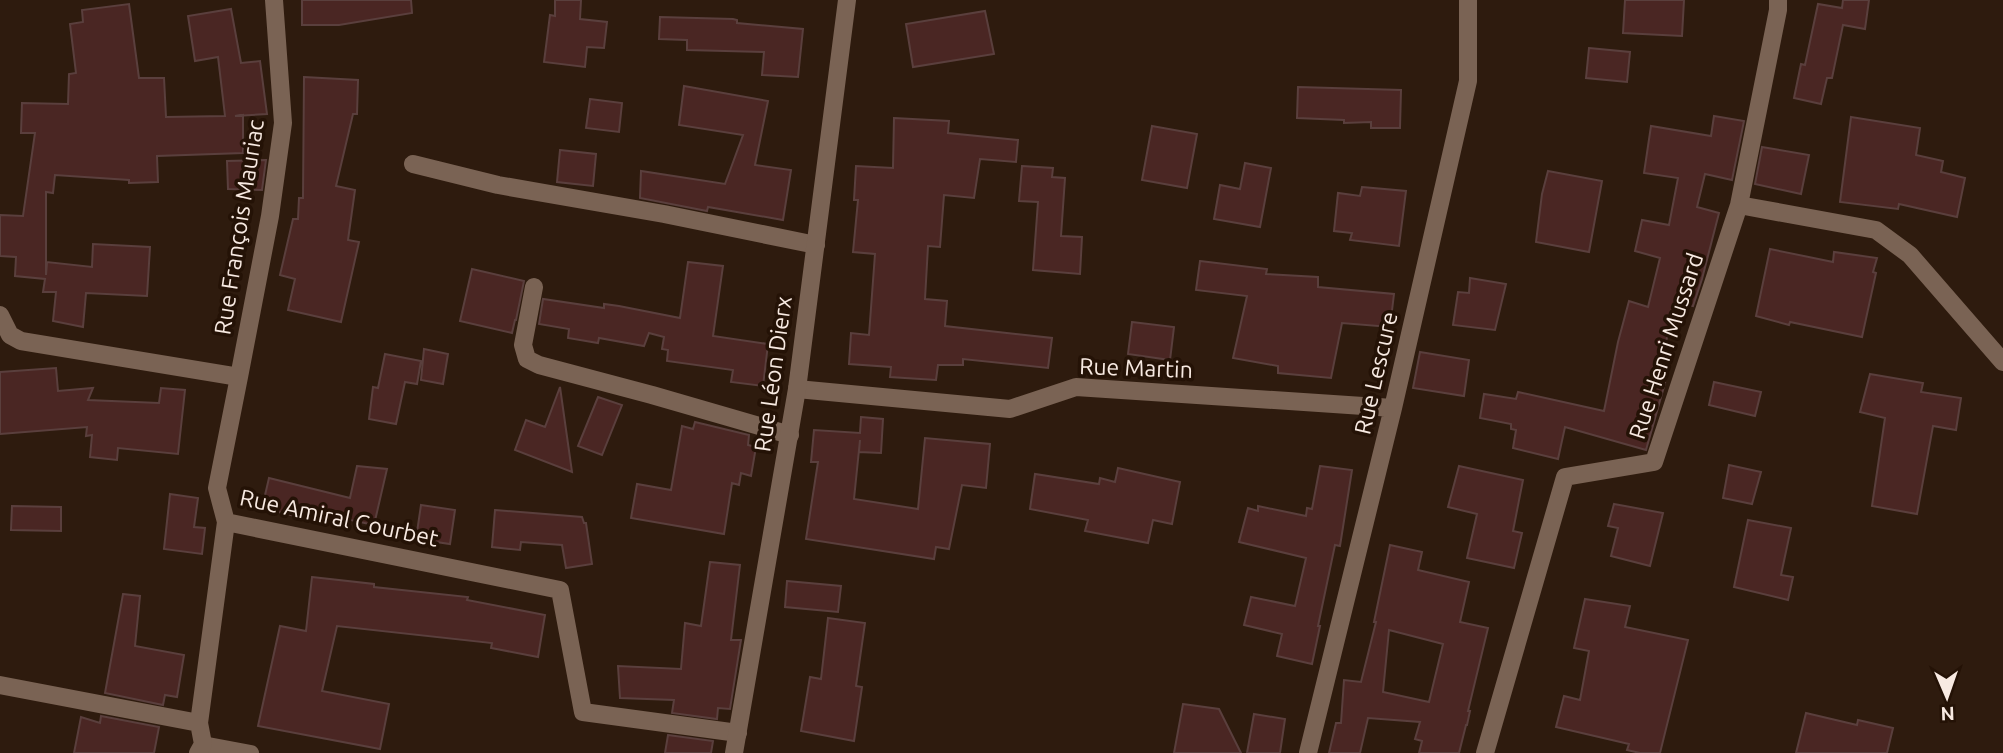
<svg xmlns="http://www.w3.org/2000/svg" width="2003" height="753" font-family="Ubuntu,sans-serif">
<rect width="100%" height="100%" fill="#2e1b0e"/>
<path fill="#4a2623" stroke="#5a3f3d" stroke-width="2" fill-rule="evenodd" d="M302,0H411L412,13L339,25H302Z
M555,0H581L580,19L607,22L604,48L587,47L585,67L544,62L550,15L555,16Z
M1625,0H1684L1682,36L1623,33Z
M1843,0H1869L1865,29L1843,25L1832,78H1827L1821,104L1794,98L1801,64L1805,65L1818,4L1842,8Z
M129,4L139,78H164L166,117L225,116L218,57L195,61L188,16L231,9L241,63L260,61L267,114L235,116L243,115V153L157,156L158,182L129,183V180L55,175L53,193L46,192V275L47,262L92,267L93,244L150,247L147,296L86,293L83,327L53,321L56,292H43L45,279L15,276L16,257L0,256V215L23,216L35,133H21L22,103L68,104L69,74L76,73L70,24L83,22L82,10Z
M985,11L994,54L913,67L906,24Z
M660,17L733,19L737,20V23L803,29L798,77L762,75L764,52L687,50V40L659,39Z
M1589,48L1630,52L1627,82L1586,78Z
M304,77L358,80L357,114H353L336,186L355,190L348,240L359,242L341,322L288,310L295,279L280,275L293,219H298L299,198H303Z
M684,86L768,101L755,165L791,170L783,220L708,207L707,211L640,198L641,171L725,184L743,135L679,125Z
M1298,87L1401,90L1400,128H1371V122L1344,123V120L1297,118Z
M590,99L622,103L619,132L586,128Z
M1714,116L1744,121L1732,180L1705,174L1697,207L1719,213L1702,279L1693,306L1676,302L1656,381L1665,383L1646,450L1565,427L1558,459L1513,448L1516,430L1511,429V424L1480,418L1484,394L1516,399L1518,392L1604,411L1618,342L1629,301L1648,307L1660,258L1635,251L1642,220L1669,225L1678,178L1644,173L1651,126L1711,136Z
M1851,117L1920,128L1916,155L1943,161L1941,172L1965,178L1957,217L1899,204L1898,209L1840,202Z
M894,118L949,121L948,133L1018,140L1016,162L980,159L974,198L944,195L940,247L928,246L925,299L947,301L945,326L1052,338L1048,368L963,359V365H938L936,380L890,377L891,367L849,364L851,333L869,335L875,254L853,252L858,200H854L856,166L893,168Z
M1152,126L1197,134L1187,188L1142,180Z
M1762,147L1809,155L1801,194L1755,184Z
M560,150L596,154L593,186L557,182Z
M266,160L262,190L228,189L227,161Z
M1245,163L1271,168L1260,227L1214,219L1220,185L1240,189Z
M1022,166L1053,168L1052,177L1065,178L1061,236L1082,237L1080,274L1033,270L1038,202L1019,201Z
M1548,171L1602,181L1589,252L1536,242L1542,194Z
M1362,187L1406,191L1399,246L1350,240L1352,233L1334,231L1338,193L1360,196Z
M1770,249L1833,262L1834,252L1877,258L1873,272L1876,273L1862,337L1790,322L1789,325L1756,316Z
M1200,261L1267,269L1266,274L1318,277V287L1394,294L1390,327L1342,323L1331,378L1278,373V366L1233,358L1247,296L1196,290Z
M688,262L723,266L713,336L768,344L763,386L731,382L733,370L667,361L668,350L662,349L664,337L649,333L644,346L599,338L598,343L568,338L569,329L539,324L543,299L604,308V304L619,306L680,318Z
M472,269L524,281L516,320H515L512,333L460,321Z
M1470,278L1506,284L1495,330L1453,325L1458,292L1469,293Z
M1132,322L1174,327L1170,360L1128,354Z
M424,349L448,354L443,384L421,380Z
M1420,352L1469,360L1464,396L1413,388Z
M385,354L421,361L417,384L405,382L396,424L369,419L373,387L378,388Z
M56,368L58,391L93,388L88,400L159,403L161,388L185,390L178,454L118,448L117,460L90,457L92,435L86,436L87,427L0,434V372Z
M1870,374L1923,383L1921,392L1961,398L1956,430L1933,426L1917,514L1872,506L1885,418L1860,412Z
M1714,382L1761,392L1755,416L1709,405Z
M560,387L572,472L515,450L526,420L545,427Z
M598,397L622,405L602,455L578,446Z
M861,417L883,419L881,453L859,452L860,440L854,499L918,509L925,438L990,444L986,488L962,485L949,549L936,547L934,559L806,539L818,462H811L814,430L860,433Z
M695,422L749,435L748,445L756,447L751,476L741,473L739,485L732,483L724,534L631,518L637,484L671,490L682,426L693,429Z
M1729,465L1761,472L1752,504L1723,498Z
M357,466L387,469L374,525L346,519V517L297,508L295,516L262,508L269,478L350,498Z
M1320,466L1352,470L1340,546L1335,545L1318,626H1320L1312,664L1277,656L1282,634L1244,625L1251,597L1295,606L1306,558L1239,542L1248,508L1258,511V506L1306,516L1307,508L1312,509Z
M1459,466L1523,480L1513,531L1522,533L1514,568L1467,558L1477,514L1448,507Z
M1118,468L1180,482L1172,524L1153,520L1148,543L1085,531L1088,520L1030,509L1035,474L1099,484L1100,478L1115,482Z
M170,494L198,498L194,527L205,528L202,554L164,549Z
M1614,504L1663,513L1650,566L1611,556L1618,528L1608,526Z
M421,505L455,510L450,544L416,539Z
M12,506L61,507V531L11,530Z
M495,510L582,517L584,523H586L592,564L566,568L562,545L521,542L520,550L492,547Z
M1748,520L1791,528L1781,575L1793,577L1788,600L1734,587Z
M1390,545L1422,552L1418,570L1469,582L1460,622L1488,628L1468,711H1470L1467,725H1466L1459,753H1419L1422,741L1415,739L1420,722L1368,718L1360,753H1329L1336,723H1341L1344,680L1361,682L1376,622H1374ZM1389,630L1443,644L1429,702L1383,692Z
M710,562L740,565L731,640H741L730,709L718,708L717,719L672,713L674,700L620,698L618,666L681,669L685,623L701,626Z
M312,577L374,584V587L468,597L467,600L545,615L538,657L491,648L492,643L337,626L322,691L389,704L380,749L258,726L280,626L306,631Z
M787,581L841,586L838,612L785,607Z
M123,594L140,596L135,646L184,655L177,697L165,695L163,705L105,693Z
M1585,599L1630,606L1625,627L1688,640L1660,753H1640L1627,750L1629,744L1556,727L1564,696L1580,700L1589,651L1574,648Z
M828,618L865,623L856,686L862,687L854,741L801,731L810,677L821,679Z
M1183,704L1219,709L1241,753H1174Z
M1806,713L1857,725L1858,720L1893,728L1887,753H1796Z
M1254,714L1285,719L1280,753H1247Z
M101,716L159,727L154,753H74L81,717L100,723Z
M668,735L713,741L711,753H665Z"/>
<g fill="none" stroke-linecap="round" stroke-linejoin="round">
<path stroke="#7a6354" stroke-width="16" d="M203,744L251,753"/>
<path stroke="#7a6354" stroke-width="18" d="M413,164L498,185L664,214L816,245
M1739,205L1876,230L1910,255L2003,362
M534,287L523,345L527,359L539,365L652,395L790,435
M0,315L10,335L21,341L239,377L217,488L226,522L560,590L583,712L738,733
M239,377L270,216L283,123L274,0
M797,389L1010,409L1076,387L1393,408
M0,685L199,723L203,744L198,753
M199,723L226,522
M1308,753L1393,408L1468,81V0
M1485,753L1565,477L1654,462L1739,205L1778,10V0"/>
<path stroke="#7a6354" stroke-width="18" d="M734,753L797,389L847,0"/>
</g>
<g text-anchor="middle" stroke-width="7" stroke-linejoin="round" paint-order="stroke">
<g font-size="23" fill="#f8eae2" stroke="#241206">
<text transform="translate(239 227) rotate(-81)" y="8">Rue François Mauriac</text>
<text transform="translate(1666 346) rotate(-72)" y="8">Rue Henri Mussard</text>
<text transform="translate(1136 368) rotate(2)" y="8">Rue Martin</text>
<text transform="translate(1376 373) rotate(-77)" y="8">Rue Lescure</text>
<text transform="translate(773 374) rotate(-82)" y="8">Rue Léon Dierx</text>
<text transform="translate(339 518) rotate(12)" y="8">Rue Amiral Courbet</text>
</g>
</g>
<g transform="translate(1947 697) rotate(178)" stroke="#241206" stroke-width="5" paint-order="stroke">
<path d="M0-5L12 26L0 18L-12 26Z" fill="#f8eae2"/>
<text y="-10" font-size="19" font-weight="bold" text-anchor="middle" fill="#f8eae2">N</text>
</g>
</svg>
